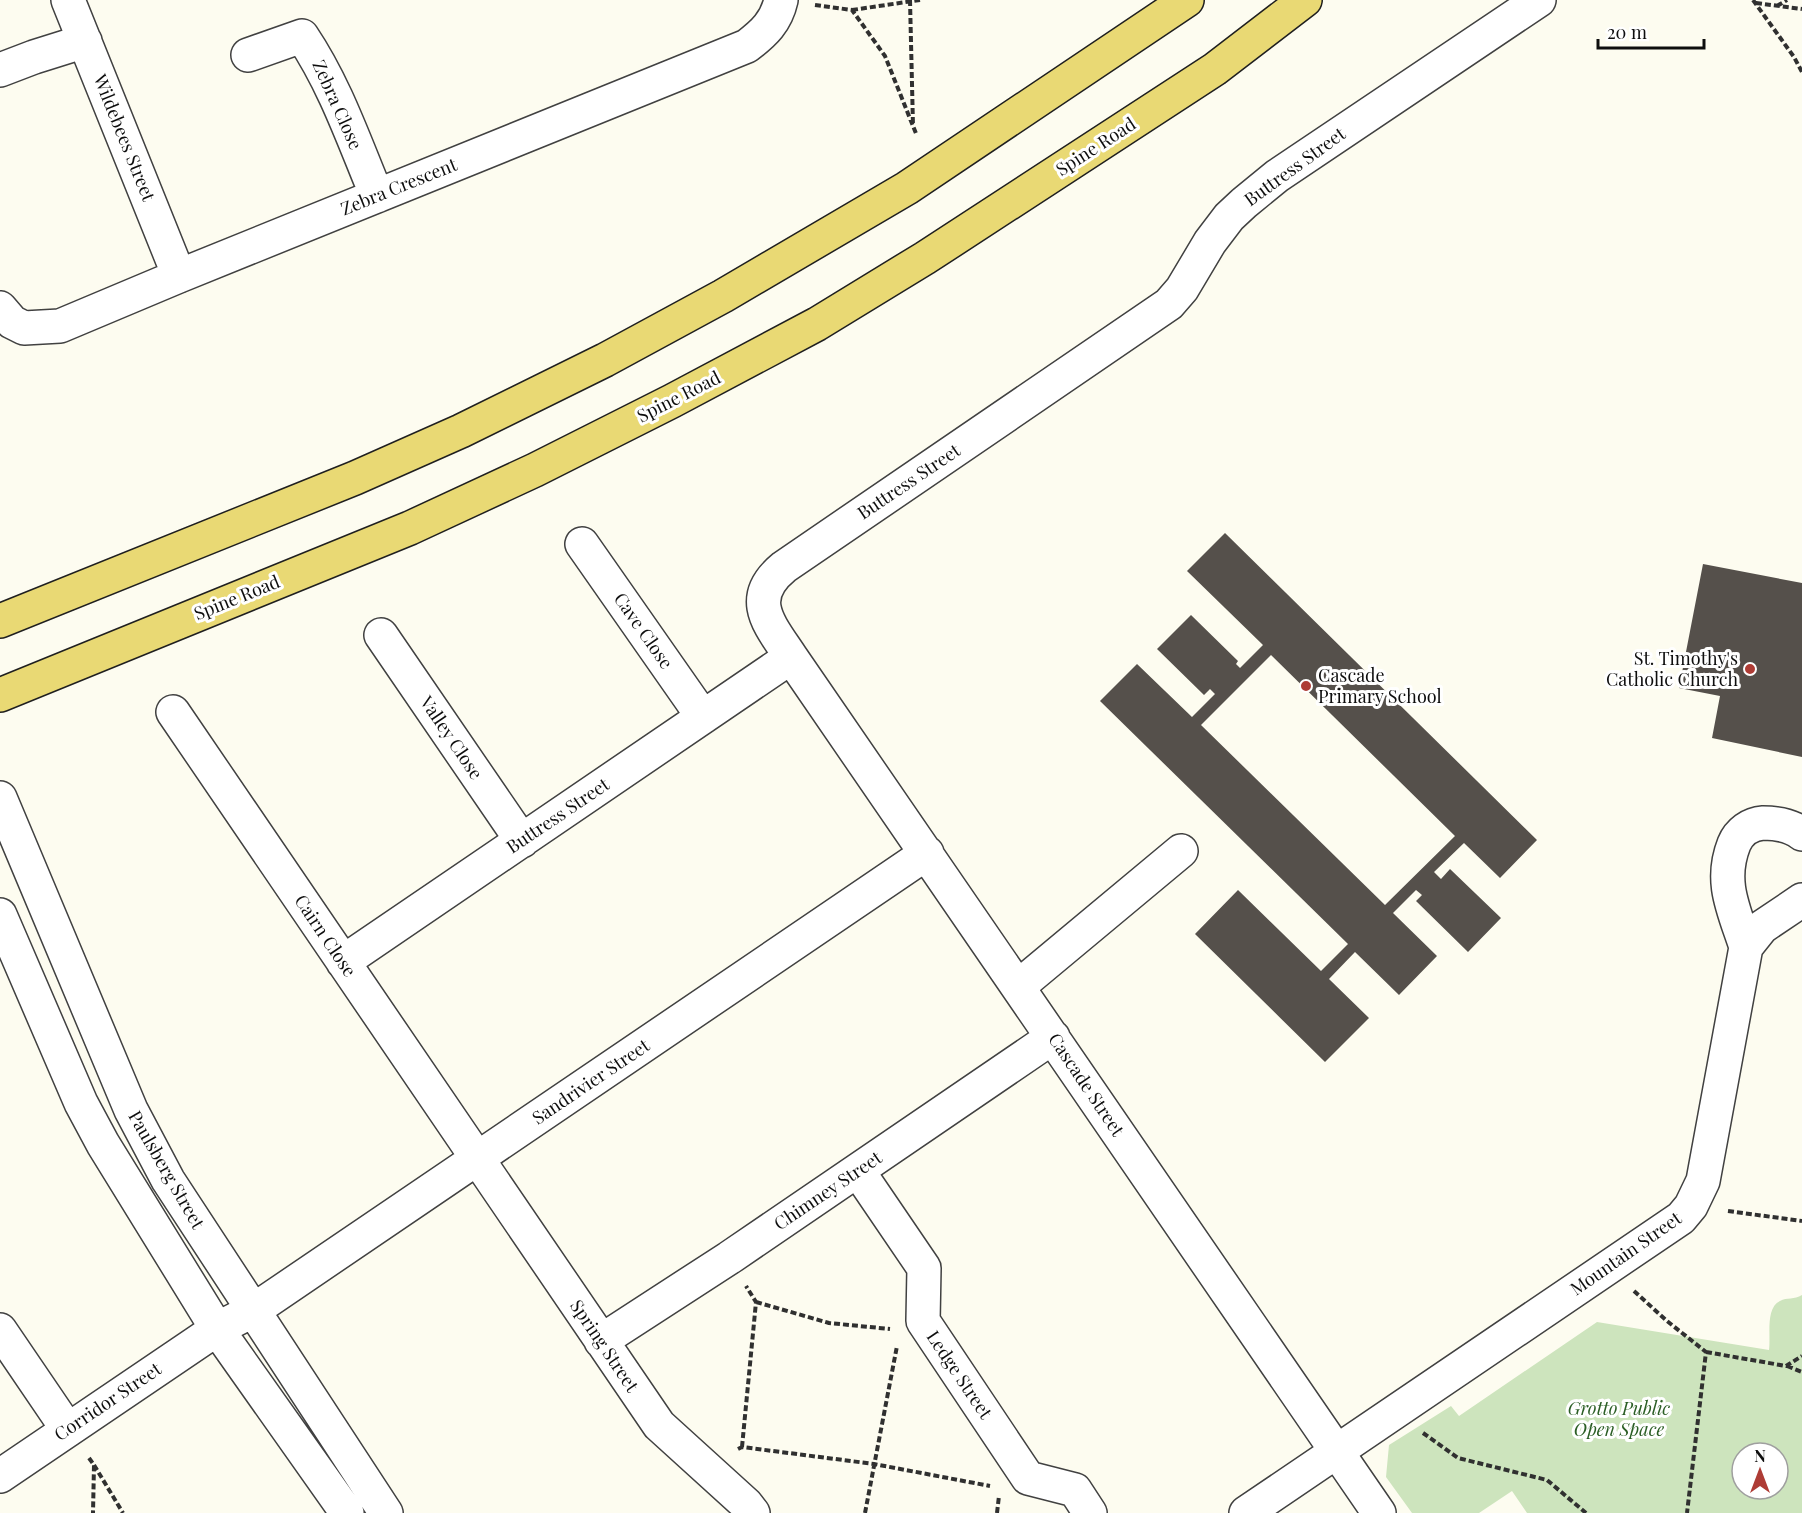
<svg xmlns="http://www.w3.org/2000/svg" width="1802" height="1513" font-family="'Playfair Display',serif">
<rect width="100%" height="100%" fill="#fdfcf0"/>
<path fill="#cde4bd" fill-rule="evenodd" d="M1802,1295V1513H1527L1512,1491L1479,1513H1412L1386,1477L1389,1445L1451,1406L1459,1416L1597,1322L1769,1350C1771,1336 1765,1308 1780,1301C1787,1297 1794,1300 1802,1295ZM1742,1453H1778V1489H1742Z"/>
<path fill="#55504b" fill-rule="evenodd" d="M1225,533L1537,840L1500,878L1464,843L1434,872L1441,879L1450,869L1501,918L1468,952L1416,901L1422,895L1416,890L1393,913L1437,956L1399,995L1355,952L1329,979L1369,1018L1325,1062L1195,934L1238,890L1321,971L1348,944L1100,701L1137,664L1192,717L1215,694L1210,689L1204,695L1157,649L1191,615L1238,661L1236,664L1240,668L1263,645L1187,571ZM1271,655L1455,836L1385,905L1201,725Z
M1703,564L1802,583V757L1712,738L1720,696L1679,688Z"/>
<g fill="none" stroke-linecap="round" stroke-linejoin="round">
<g stroke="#414141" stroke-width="36">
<path id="minor" d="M68,0L179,276
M248,55L302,36C335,85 354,141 377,196
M0,70L34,57L85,41
M0,308L12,322L24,328L60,326L179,276L747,46C764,33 776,22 781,0
M582,544L703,717
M381,635L522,841
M173,712L659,1425L746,1504L753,1513
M0,798L131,1110L168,1180L386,1513
M0,915L81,1103L103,1144L217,1329L347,1513
M1746,947C1734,910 1719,882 1734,844C1739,832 1750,824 1763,823C1776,823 1792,826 1802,834
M343,962L791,657
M1019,986L1181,851
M858,1171L924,1268L923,1321L1028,1478L1075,1490L1090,1513
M0,1330L68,1430
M601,1341L729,1258L1053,1037
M0,1476L217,1329L254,1310L927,853
M1246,1513L1681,1218L1691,1206L1703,1181L1746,947L1762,927L1802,900
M1379,1513L791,657C770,625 745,599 784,567L1169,304L1182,289L1210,242L1229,217L1244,203L1277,176L1539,0"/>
</g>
<g stroke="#1f1f1f" stroke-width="36">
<path id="major" d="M0,621L355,478L461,431L605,360L723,296L907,188L1187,0
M0,695L410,528L535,470L672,401L817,324L925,258L1215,69L1305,0"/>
</g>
<path stroke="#303030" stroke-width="4" stroke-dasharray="6 3" stroke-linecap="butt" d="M910,0L913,126
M1753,0L1794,57L1802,72
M1756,3L1802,9
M815,5L852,10L885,56L917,136
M1777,6L1787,0
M852,10L920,0
M1728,1211L1802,1221
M1634,1291L1667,1321L1706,1352L1687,1513
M756,1302L829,1323L890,1329
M1706,1352L1786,1366L1802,1356
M1787,1366L1802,1372
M1423,1433L1458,1458L1547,1480L1586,1513
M742,1447L756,1302L746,1286
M738,1449L742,1447L874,1464L990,1486
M89,1458L94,1465L93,1513
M94,1465L123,1513
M865,1513L897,1346
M997,1513L999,1496"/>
<use href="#minor" stroke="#fff" stroke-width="33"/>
<use href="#major" stroke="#e9d974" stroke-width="33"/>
</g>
<g fill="#ae3c35" stroke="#fff" stroke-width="2">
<circle cx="1750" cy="669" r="6"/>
<circle cx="1306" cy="686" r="6"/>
</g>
<g text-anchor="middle" stroke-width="6" stroke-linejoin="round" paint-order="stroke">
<g font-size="18" fill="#0e0e0e" stroke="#fff">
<text transform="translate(337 105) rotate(66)" y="6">Zebra Close</text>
<text transform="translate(124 138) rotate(68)" y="6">Wildebees Street</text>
<text transform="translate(1096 147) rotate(-33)" y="6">Spine Road</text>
<text transform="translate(1295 167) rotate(-36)" y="6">Buttress Street</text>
<text transform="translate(399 187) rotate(-22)" y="6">Zebra Crescent</text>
<text transform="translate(679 397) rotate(-27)" y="6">Spine Road</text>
<text transform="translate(909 482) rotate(-34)" y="6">Buttress Street</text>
<text transform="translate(237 598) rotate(-22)" y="6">Spine Road</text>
<text transform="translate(643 631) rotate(55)" y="6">Cave Close</text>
<text transform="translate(451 738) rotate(56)" y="6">Valley Close</text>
<text transform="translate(558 816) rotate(-34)" y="6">Buttress Street</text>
<text transform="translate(325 936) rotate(56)" y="6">Cairn Close</text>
<text transform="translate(591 1082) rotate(-34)" y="6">Sandrivier Street</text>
<text transform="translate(1086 1085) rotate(56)" y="6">Cascade Street</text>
<text transform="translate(166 1170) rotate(60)" y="6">Paulsberg Street</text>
<text transform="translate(828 1191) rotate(-34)" y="6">Chimney Street</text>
<text transform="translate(1626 1254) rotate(-35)" y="6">Mountain Street</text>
<text transform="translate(604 1346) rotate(56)" y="6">Spring Street</text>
<text transform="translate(959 1375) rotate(56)" y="6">Ledge Street</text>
<text transform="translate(108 1402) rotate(-34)" y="6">Corridor Street</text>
</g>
<g font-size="18" fill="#0e0e0e" stroke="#fff" text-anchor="end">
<text x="1738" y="665">St. Timothy's<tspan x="1738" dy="21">Catholic Church</tspan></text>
<text x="1318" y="682" text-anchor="start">Cascade<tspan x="1318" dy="21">Primary School</tspan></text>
</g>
<g font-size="18" font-style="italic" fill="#2b5e25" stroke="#fff">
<text x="1619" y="1415">Grotto Public<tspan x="1619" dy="21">Open Space</tspan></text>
</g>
</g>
<g transform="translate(1760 1471)"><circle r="28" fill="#ffffff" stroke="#9f9f9f" stroke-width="1.5"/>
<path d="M0-4.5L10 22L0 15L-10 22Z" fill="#ae3c35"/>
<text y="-9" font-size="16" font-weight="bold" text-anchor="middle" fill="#0e0e0e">N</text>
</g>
<path d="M1598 39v9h106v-9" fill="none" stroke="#0e0e0e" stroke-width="3"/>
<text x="1607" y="39" font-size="18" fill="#0e0e0e" stroke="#ffffff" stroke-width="4.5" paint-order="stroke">20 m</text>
</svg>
